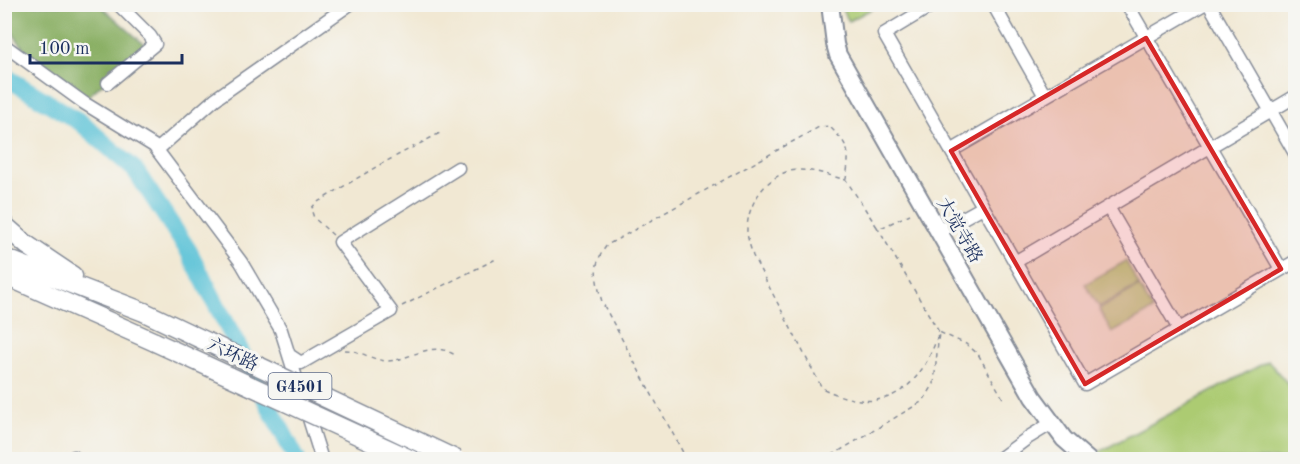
<svg xmlns="http://www.w3.org/2000/svg" width="1300" height="464" font-family="'Old Standard TT','Noto Serif SC',serif">
<rect width="100%" height="100%" fill="#f6f6f2"/>
<filter id="ink" filterUnits="userSpaceOnUse"><feTurbulence type="fractalNoise" baseFrequency=".0167" numOctaves="2"/><feDisplacementMap in="SourceGraphic" scale="12" xChannelSelector="R" yChannelSelector="G"/><feConvolveMatrix kernelMatrix="1 2 1 2 8 2 1 2 1" color-interpolation-filters="sRGB"/></filter>
<filter id="wash" filterUnits="userSpaceOnUse"><feTurbulence type="fractalNoise" baseFrequency=".008" numOctaves="4" result="noise"/><feDisplacementMap in="SourceGraphic" scale="24" xChannelSelector="R" yChannelSelector="G"/><feGaussianBlur stdDeviation="1.35" result="paint"/><feColorMatrix in="noise" values="0 0 0 0 0 0 0 0 0 0 0 0 0 0 0 0 0 1.4 0 .05"/><feComposite in="paint" operator="in"/></filter>
<g filter="url(#wash)">
<rect width="100%" height="100%" fill="#f1e8d3"/>
<path fill="#accb72" stroke="#647d68" stroke-width="1.5" d="M839,5H879L849,21Z
M1126,261L1139,285L1099,307L1085,284Z
M1139,286L1153,310L1112,333L1099,309Z
M1268,361L1295,392V459L1100,460L1096,455L1099,452Z"/>
<path fill="#89af64" stroke="#526f61" stroke-width="1.5" d="M5,5H100L146,46L86,98L57,78L28,54L5,23Z"/>
<g fill="none" stroke-linecap="round" stroke-linejoin="round">
<path stroke="#5bc2d7" stroke-width="18" d="M4,76L80,122L135,170L188,250L297,460"/>
</g>
</g>
<g filter="url(#ink)">
<g fill="none" stroke-linecap="round" stroke-linejoin="round">
<g stroke="#868c98" stroke-width="15">
<path id="minor" d="M934,4L884,34L1085,384L1296,261
M993,4L1045,96
M1127,4L1281,269
M1209,4L1296,155
M4,45L84,103L154,146L241,262L281,330L322,460
M108,83L155,44L150,36L118,4
M157,150L215,99L350,4
M951,151L1204,4
M1108,207L1179,329
M938,232L983,207
M1015,262L1296,96
M289,355L301,363L391,311L340,242L458,168
M71,460L74,457
M998,460L1029,437L1052,423"/>
</g>
<g stroke="#868c98" stroke-width="20">
<path id="major" d="M830,4L835,44L838,55L1033,397L1064,439L1088,460"/>
</g>
<g stroke="#868c98" stroke-width="21">
<path id="highway" d="M4,225L27,245L73,276
M4,258L144,312
M4,275L155,342"/>
</g>
<path stroke="#868c98" stroke-width="1.5" stroke-dasharray="4.5 4.5" stroke-linecap="butt" d="M877,227L939,332C920,392 882,418 822,388L753,256C751,249 748,240 747,233C746,208 762,181 786,172C804,166 828,175 846,180L877,227H883L912,213
M333,235L314,218L311,209L316,203L381,164L440,133
M402,306L498,258
M345,350C360,350 371,360 387,361C405,361 424,346 443,350C447,350 452,354 456,355
M687,460L602,302C596,278 591,266 607,245L819,127L829,126C850,146 850,151 846,179
M824,460L923,401L934,384L939,332L966,344L978,354L1005,402"/>
<use href="#minor" stroke="#fff" stroke-width="12"/>
<use href="#major" stroke="#fff" stroke-width="16"/>
<use href="#highway" stroke="#fff" stroke-width="18"/>
<g stroke="#868c98" stroke-width="21" stroke-linecap="butt">
<path id="highway-bridge" d="M144,312L457,460
M155,342L412,460"/>
</g>
<use href="#highway-bridge" stroke="#fff" stroke-width="18"/>
</g>
</g>
<path fill="#d62828" fill-opacity="0.2" stroke="#d62828" stroke-width="4.5" stroke-linejoin="round" d="M1146,38L1281,269L1085,384L951,151Z"/>
<g text-anchor="middle" stroke-width="6" stroke-linejoin="round" paint-order="stroke">
<rect fill="#f6f6f2" stroke="#5d6b8a" stroke-width="1.5" x="268.5" y="373" width="63" height="26" rx="4.5"/>
<g font-size="16" font-weight="bold" fill="#1b2f5e">
<text x="300" y="392">G4501</text>
</g>
<g font-size="18" fill="#1b2f5e" stroke="#f6f6f2">
<text transform="translate(960 230) rotate(60)" y="6">大觉寺路</text>
<text transform="translate(233 354) rotate(25)" y="6">六环路</text>
</g>
</g>
<rect width="1300" height="464" fill="none" stroke="#f6f6f2" stroke-width="24"/>
<path d="M30 54v9h152v-9" fill="none" stroke="#1b2f5e" stroke-width="3"/>
<text x="39" y="54" font-size="18" fill="#1b2f5e" stroke="#f6f6f2" stroke-width="4.5" paint-order="stroke">100 m</text>
</svg>
